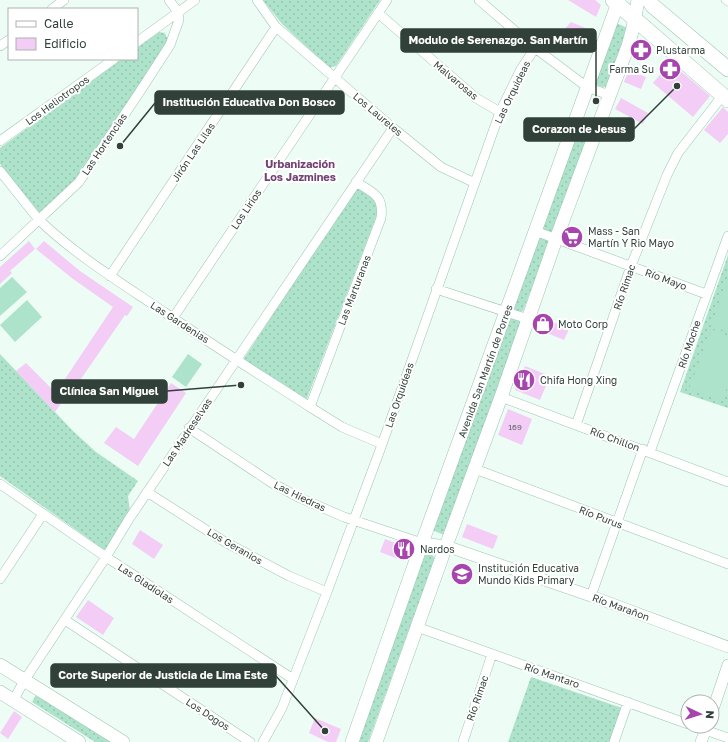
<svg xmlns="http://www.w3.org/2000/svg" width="728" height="742" font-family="'Golos Text',sans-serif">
<defs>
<pattern id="grass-dots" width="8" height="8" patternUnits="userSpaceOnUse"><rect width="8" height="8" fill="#ade2cb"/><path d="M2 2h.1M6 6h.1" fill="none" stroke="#95c3af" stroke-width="1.8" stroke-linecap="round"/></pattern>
</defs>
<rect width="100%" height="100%" fill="#edfdf5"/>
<path fill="url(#grass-dots)" d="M263,0H380L336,66L329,68L282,24Z
M616,23L628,28L606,87C601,87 597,86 594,81Z
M159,32L165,33L169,43L76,180L39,213L0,164V148L122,59H137V48Z
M581,121L592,126L523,311L519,312L514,309L513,306Z
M356,188L366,190L377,203L378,212L306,401L243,360Z
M728,255V408L680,392Z
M514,317L521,322L444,535L432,530L507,319Z
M0,354L73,431L96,452L138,481L128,496L130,512L106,551L0,476Z
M424,552L430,553L435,558L368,742H355Z
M531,677L622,708L609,742H508Z
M37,693L113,742H95L32,702Z"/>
<path fill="#ade2cb" d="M12,277L27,292L0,316V288Z
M728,277V332L711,326Z
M27,300L42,317L15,342L0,325Z
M711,329L728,336V385L722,401L689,389Z
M188,354L202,364L186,387L172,377Z"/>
<path fill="#f3cdf5" d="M568,0H595L601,5L596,17Z
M571,22L595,32L589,47L559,35Z
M670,62L710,96L693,117L653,83Z
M629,70L646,77L641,89L624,82Z
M621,98L648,113L643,124L615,109Z
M723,107L728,112V134L720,143L704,130Z
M29,241L35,249L10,271L12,273L0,284V267Z
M44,241L80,271L133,307L127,316L125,315L72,392L70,391L55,412L16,371L26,363L54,391L57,387L59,388L113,307L73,279L36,249Z
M542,317L569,329L564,340L537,329Z
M525,366L550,376L540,400L515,390Z
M171,383L186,393L138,466L104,443L116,427L134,439Z
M508,409L532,419L522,445L498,435Z
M467,524L498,536L493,549L462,537Z
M140,530L163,545L154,559L132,544Z
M385,539L408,548L403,561L380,552Z
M88,600L114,618L103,635L76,617Z
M14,711L22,717L8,739L0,733Z
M315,718L341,729L336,742H328L309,733Z"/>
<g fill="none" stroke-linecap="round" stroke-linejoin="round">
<g stroke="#9cc4b2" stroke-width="8">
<path id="pedestrian" d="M725,0L728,2"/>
</g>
<g stroke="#9cc4b2" stroke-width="10">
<path id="minor" d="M257,0L276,27L393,128L441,167L475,183
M479,0L535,48L587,87L609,95
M52,9L64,0
M378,13L476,98L500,112
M137,42L195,0
M0,46L9,40
M0,141L114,59
M0,171L39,220C78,257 123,284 167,314C214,346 262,376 310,407L342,427L382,444
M535,231L706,294
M0,256L79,182L139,93L170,45L179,20L178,12L169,0
M110,276L276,27
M436,289L528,319
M173,318L387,0
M501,397L728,482
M310,407L381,218C384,195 373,193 356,182
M576,425L631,266L667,175L678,153L723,95
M189,428L272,483L300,498L344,517L422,543
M650,452L728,236
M475,469L728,564
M0,484L106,557L293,679
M147,492L225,542L289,576L327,592
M0,579L43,514
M591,596L643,449
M65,620L250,742
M417,627L688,724
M13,701L24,681L106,557L129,519L393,128
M694,726L728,738
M263,742L282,708L327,592L380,450L500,112L521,69L535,48
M463,742L492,654
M614,742L628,702"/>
</g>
<g stroke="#9cc4b2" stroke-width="12">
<path id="tertiary" d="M422,543L446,546L591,596L728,647
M712,712L728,665
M701,742L707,726"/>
</g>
<g stroke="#9cc4b2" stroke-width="14">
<path id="secondary" d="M0,665L123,742
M0,692L79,742
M352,742L422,543L619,0
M376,742L446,546L501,397L556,239L628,46L633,28L638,0"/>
</g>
<g stroke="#9cc4b2" stroke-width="16">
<path id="primary" d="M613,0L728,100
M649,0L653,6L728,69"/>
</g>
<use href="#pedestrian" stroke="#fff" stroke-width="7"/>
<use href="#minor" stroke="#fff" stroke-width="9"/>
<use href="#tertiary" stroke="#fff" stroke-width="11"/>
<use href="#secondary" stroke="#fff" stroke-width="13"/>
<use href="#primary" stroke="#fff" stroke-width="15"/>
</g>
<defs>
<g id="pharmacy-disc" transform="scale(1.15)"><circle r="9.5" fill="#a645ad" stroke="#fff"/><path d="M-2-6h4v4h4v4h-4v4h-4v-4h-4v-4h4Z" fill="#fff"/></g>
<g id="supermarket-disc" transform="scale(1.15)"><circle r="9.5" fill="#a645ad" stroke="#fff"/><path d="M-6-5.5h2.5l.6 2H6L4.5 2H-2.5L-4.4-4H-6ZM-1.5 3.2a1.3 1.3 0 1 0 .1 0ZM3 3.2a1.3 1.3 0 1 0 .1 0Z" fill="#fff"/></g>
<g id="shop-disc" transform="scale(1.15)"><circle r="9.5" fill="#a645ad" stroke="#fff"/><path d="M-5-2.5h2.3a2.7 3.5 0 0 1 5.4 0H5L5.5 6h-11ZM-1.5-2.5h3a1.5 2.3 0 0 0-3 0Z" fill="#fff"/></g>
<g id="restaurant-disc" transform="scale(1.15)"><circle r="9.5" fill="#a645ad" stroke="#fff"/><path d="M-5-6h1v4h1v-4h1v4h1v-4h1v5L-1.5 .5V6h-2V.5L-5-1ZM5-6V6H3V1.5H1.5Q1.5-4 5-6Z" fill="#fff"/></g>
<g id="school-disc" transform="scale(1.15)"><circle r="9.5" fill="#a645ad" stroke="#fff"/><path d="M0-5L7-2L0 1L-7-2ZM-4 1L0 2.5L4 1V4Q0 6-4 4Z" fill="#fff"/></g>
</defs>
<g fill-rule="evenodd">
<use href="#pharmacy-disc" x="641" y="50"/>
<use href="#pharmacy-disc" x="670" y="69"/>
<use href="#supermarket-disc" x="572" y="237"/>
<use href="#shop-disc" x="543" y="324"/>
<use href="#restaurant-disc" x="524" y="380"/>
<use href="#restaurant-disc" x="404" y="549"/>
<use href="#school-disc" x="462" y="574"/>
</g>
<g text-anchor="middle" stroke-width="4" stroke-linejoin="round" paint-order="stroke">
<g font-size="8" fill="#626469">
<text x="515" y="430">169</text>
</g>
<g font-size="10" fill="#31413a" stroke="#fff" text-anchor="start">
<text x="656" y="54">Plustarma</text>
<text x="654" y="73" text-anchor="end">Farma Su</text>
<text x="588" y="235">Mass - San<tspan x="588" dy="12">Martín Y Rio Mayo</tspan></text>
<text x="558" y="328">Moto Corp</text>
<text x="540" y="384">Chifa Hong Xing</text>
<text x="420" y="553">Nardos</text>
<text x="478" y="572">Institución Educativa<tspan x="478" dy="12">Mundo Kids Primary</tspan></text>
</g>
<g font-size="10" fill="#31413a" stroke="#fff">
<text transform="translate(456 80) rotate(40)" y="4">Malvarosas</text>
<text transform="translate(512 92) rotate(-64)" y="4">Las Orquideas</text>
<text transform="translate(57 100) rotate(-36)" y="4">Los Heliotropos</text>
<text transform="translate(378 114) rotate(40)" y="4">Los Laureles</text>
<text transform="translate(104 144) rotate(-56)" y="4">Las Hortencias</text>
<text transform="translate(193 152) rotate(-56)" y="4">Jirón Las Lilas</text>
<text transform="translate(246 209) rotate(-56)" y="4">Los Lirios</text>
<text transform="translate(666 279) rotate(20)" y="4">Río Mayo</text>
<text transform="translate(624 287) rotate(-71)" y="4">Río Rimac</text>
<text transform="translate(354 290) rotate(-69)" y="4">Las Marturanas</text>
<text transform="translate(180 322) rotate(33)" y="4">Las Gardenias</text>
<text transform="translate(689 344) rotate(-71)" y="4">Río Moche</text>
<text transform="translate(485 371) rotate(-70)" y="4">Avenida San Martín de Porres</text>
<text transform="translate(399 395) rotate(-71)" y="4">Las Orquideas</text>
<text transform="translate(187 432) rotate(-56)" y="4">Las Madreselvas</text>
<text transform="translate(615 439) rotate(20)" y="4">Río Chillon</text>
<text transform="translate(300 496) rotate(26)" y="4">Las Hiedras</text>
<text transform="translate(601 517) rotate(21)" y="4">Río Purus</text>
<text transform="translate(235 546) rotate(30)" y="4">Los Geranios</text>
<text transform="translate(146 583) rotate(33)" y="4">Las Gladiolas</text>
<text transform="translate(621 607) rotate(20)" y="4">Río Marañon</text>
<text transform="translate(552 675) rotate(19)" y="4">Río Mantaro</text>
<text transform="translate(477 698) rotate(-71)" y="4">Río Rimac</text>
<text transform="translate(208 714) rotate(33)" y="4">Los Dogos</text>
</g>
<g font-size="11" font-weight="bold" fill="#724275" stroke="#fff">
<text x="300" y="168">Urbanización<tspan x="300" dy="13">Los Jazmines</tspan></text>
</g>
</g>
<path fill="none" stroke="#31413a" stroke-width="1.5" d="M596 101L596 40M120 146L155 103M677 86L634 129M241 385L167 391M325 731L276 676"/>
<g fill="#31413a" stroke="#fff" stroke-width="1.5">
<circle cx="596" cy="101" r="4"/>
<circle cx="120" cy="146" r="4"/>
<circle cx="677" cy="86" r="4"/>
<circle cx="241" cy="385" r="4"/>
<circle cx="325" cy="731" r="4"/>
</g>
<g fill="#31413a" stroke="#31413a" stroke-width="1.5">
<rect x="401" y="29" width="195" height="23" rx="4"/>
<rect x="155" y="91" width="189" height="23" rx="4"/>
<rect x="524" y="118" width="110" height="23" rx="4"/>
<rect x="52" y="380" width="115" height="23" rx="4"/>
<rect x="51" y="664" width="225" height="23" rx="4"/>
</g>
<g font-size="11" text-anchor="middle" font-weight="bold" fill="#fff">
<text x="498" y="44">Modulo de Serenazgo. San Martín</text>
<text x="249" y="106">Institución Educativa Don Bosco</text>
<text x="579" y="133">Corazon de Jesus</text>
<text x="109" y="395">Clínica San Miguel</text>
<text x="163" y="679">Corte Superior de Justicia de Lima Este</text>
</g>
<rect x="8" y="8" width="130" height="52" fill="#ffffff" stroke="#adb3b0"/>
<rect x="16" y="21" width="20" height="6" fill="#ffffff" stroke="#adb3b0"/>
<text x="44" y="28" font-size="12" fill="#31413a">Calle</text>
<rect x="16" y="38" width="20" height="12" fill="#f3cdf5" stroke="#adb3b0"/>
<text x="44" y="48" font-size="12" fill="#31413a">Edificio</text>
<g transform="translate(700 714) rotate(94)"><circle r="19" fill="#ffffff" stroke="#adb3b0"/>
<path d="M0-3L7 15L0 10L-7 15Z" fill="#a645ad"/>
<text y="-6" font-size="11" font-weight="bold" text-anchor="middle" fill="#31413a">N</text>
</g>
</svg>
